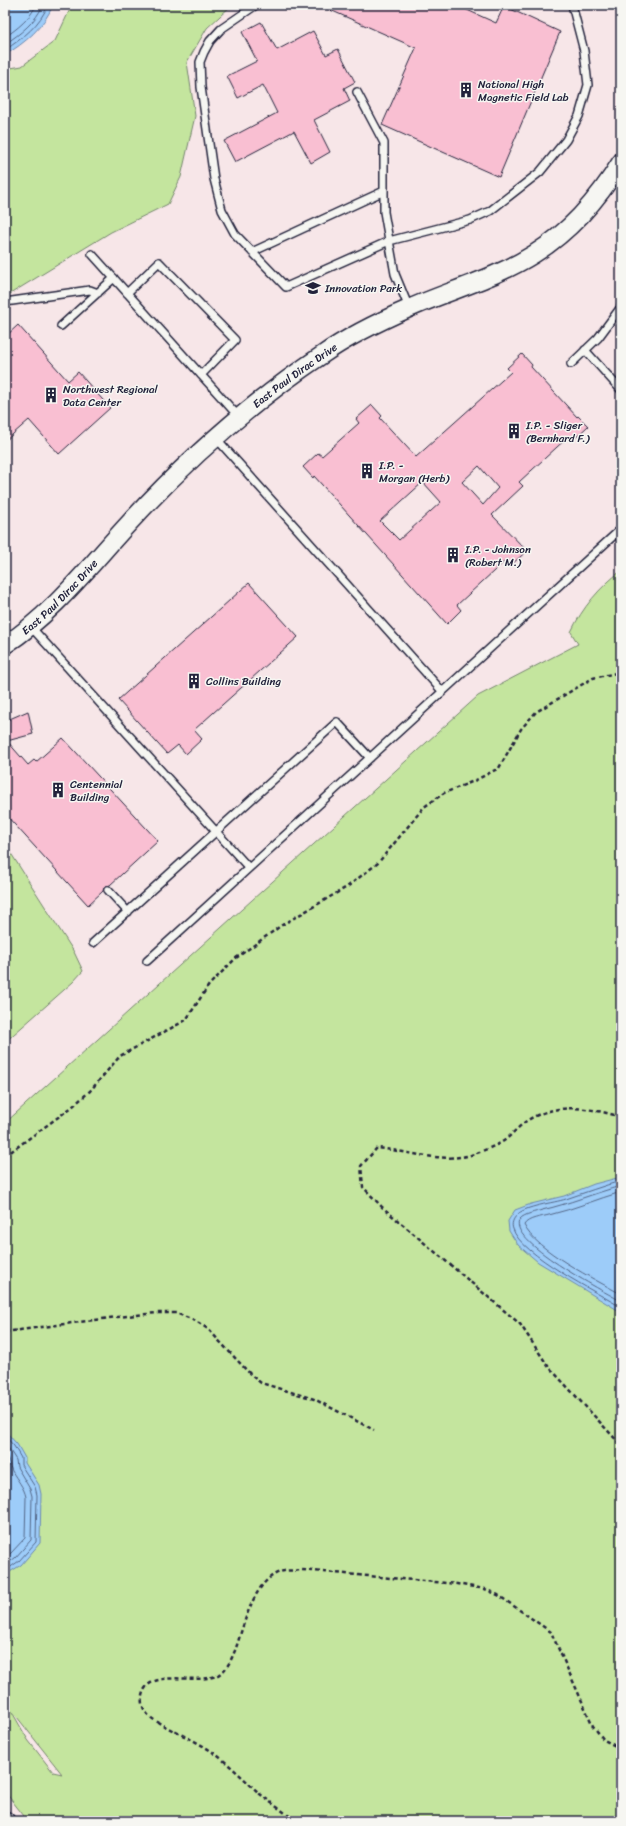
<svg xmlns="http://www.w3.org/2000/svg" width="626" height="1826" font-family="Sriracha,sans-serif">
<rect width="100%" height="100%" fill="#f7e6e8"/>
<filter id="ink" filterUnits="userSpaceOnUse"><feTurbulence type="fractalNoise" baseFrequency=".025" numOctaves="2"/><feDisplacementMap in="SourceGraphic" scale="8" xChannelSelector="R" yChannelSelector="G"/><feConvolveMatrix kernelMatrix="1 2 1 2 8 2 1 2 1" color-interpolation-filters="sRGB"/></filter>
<g filter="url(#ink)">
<path fill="#c4e59e" stroke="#73846c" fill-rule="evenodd" d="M72,5H232L207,28L187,62L195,116L181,177L168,204L111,232L5,297V69L22,66L55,41Z
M621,571V1821H28L5,1792V1123L478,696L578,644L571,632C582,608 600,587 621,571ZM12,1712H13L62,1774L53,1772L28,1740Z
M5,844L74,952L83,971L73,982L5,1042Z"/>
<path fill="#9dccf9" stroke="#6c88ad" d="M5,5H53C44,27 25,43 5,55Z
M621,1177V1312L538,1262L518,1245L509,1231L508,1221L515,1210L531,1204L564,1196L594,1184Z
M5,1431L17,1444L25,1458V1463L39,1485L41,1494L40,1543L21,1565L5,1575Z"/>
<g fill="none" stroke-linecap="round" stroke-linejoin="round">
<path stroke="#536687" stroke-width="1" d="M5,37C17,29 31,18 36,5
M5,44C20,34 36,22 43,5
M5,50C23,38 40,25 48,5
M621,1181C602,1186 584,1193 566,1199C554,1203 524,1206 517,1215C513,1219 511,1224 513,1229C520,1254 598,1293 621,1307
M621,1186C594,1193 569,1204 542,1210C536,1212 524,1214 520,1219C504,1240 605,1292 621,1301
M621,1192C597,1199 574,1209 549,1215C542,1217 528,1218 524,1225C535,1250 596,1280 621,1294
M5,1436L14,1446L21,1458V1465L35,1487L37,1495L36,1542L19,1561L5,1571
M5,1443L16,1460L17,1467L30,1489L32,1496L31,1540L15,1558L5,1565
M5,1453C9,1459 9,1465 12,1471C17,1480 24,1487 26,1497L25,1538L11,1553L5,1557"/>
</g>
<path fill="#f9bfd2" stroke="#22223b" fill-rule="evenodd" d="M319,5H456L496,23L504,6L560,32L499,177L382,125L416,48Z
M261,22L277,50L313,31L326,55L338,49L355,82L344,88L350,101L314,120L330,152L311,163L294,131L235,162L224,141L277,113L263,85L238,98L227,76L257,61L242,32Z
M18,325L68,381L78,372L110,408L59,454L29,420L5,441V337Z
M522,354L532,365L531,367L577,417L578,416L588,426L573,440L569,436L519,482L523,486L492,515L527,551L512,564L507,559L457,605L461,610L447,624L314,476L313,478L303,467L318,453L322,456L359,423L356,419L372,405L382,416L380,418L416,457L511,372L507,368ZM479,466L498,488L483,505L462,482ZM423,482L441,502L399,540L380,521Z
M249,583L298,637L194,730L202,739L186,754L178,745L167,754L118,700Z
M28,711L33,734L7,741L28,765L34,760L36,762L63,738L158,841L110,885L104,887L103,891L88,905L5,814V721Z"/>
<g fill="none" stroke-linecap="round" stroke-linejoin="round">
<g stroke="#22223b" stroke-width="10">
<path id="service" d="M256,5L221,29L210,41L204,52L200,62L201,87L214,179L222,210L235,234L286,287L389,241L470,220L490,211L540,172L566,140L579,116L588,85L584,51L572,5
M357,92L384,143V212L395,274L409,308
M252,252L384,191
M92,254L239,417
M127,293L159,262L235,340L201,375
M5,302L90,290L98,293
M61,326L114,278
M585,350L621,390
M571,364L598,338L621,307
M216,438L442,691
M31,627L249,868
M108,890L128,912
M93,943L337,722L370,758
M147,961L621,529"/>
</g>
<g stroke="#22223b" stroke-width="20">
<g id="tertiary">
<path id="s1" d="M5,645C54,613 90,565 130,522C187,460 252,402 322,355C349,336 380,321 410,308C451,290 496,278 534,254C571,231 599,198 621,162"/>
<path d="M5,1820L6,1821"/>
</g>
</g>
<path stroke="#22223b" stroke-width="2.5" stroke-dasharray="4 3" stroke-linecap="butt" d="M621,1117C589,1107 554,1102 525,1122C517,1128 510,1137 502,1142C493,1147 480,1152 471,1155C440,1163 408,1151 377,1148L361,1166L363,1187L382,1207L520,1324L548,1366L621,1445
M5,1156L72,1107L90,1091L120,1056L186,1020L209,985L236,958L282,925L347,887L378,863L424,807L444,793L474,781L499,768L521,729L536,712L593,678L621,672
M5,1332L117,1317L157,1313H176L196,1321L208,1329L252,1376L261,1383L314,1399L374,1430
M296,1821C284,1812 271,1803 260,1794C245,1780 230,1765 214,1753C196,1740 175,1733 156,1721C147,1716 140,1707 142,1696C148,1666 198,1686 218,1675C228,1669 232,1658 236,1648C244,1624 255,1576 284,1571C289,1570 296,1571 302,1570L457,1584L485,1589L498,1595L551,1632L593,1726L604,1740L621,1749"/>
<use href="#service" stroke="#f6f6f2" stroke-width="7"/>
<use href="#tertiary" stroke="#f6f6f2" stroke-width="17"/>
</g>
</g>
<defs>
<g id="building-bare" transform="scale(1.2)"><path d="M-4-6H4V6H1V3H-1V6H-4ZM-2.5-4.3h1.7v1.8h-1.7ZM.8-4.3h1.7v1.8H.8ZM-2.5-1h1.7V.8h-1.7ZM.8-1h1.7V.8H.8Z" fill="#22223b" stroke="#f6f6f2" stroke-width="2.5" paint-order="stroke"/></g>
<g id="university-bare" transform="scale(1.2)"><path d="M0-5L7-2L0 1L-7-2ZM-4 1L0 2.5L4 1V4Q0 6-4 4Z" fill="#22223b" stroke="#f6f6f2" stroke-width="2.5" paint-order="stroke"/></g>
</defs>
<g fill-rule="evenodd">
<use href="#building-bare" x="466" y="90"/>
<use href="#university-bare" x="313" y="288"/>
<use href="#building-bare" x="51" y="395"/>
<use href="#building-bare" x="514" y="431"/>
<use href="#building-bare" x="367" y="471"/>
<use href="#building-bare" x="453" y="555"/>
<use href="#building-bare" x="194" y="681"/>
<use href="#building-bare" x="58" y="790"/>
</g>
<g text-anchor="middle" stroke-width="3" stroke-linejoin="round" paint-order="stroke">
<g font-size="11" fill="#22223b" stroke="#f6f6f2" text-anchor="start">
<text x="478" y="88">National High<tspan x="478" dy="13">Magnetic Field Lab</tspan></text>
<text x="325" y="292">Innovation Park</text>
<text x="63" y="393">Northwest Regional<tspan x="63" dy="13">Data Center</tspan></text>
<text x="526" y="429">I.P. - Sliger<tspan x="526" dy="13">(Bernhard F.)</tspan></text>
<text x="379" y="469">I.P. -<tspan x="379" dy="13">Morgan (Herb)</tspan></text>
<text x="465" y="553">I.P. - Johnson<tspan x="465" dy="13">(Robert M.)</tspan></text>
<text x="206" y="685">Collins Building</text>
<text x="70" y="788">Centennial<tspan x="70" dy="13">Building</tspan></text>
</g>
<g font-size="11" fill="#22223b" stroke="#f6f6f2">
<text dy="4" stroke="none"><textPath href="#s1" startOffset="397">East Paul Dirac Drive</textPath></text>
<text dy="4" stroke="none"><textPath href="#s1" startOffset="73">East Paul Dirac Drive</textPath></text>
</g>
</g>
<rect width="626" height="1826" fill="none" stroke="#f6f6f2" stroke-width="20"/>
<rect x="10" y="10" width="606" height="1806" fill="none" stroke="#22223b" stroke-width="1.5" filter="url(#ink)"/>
</svg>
